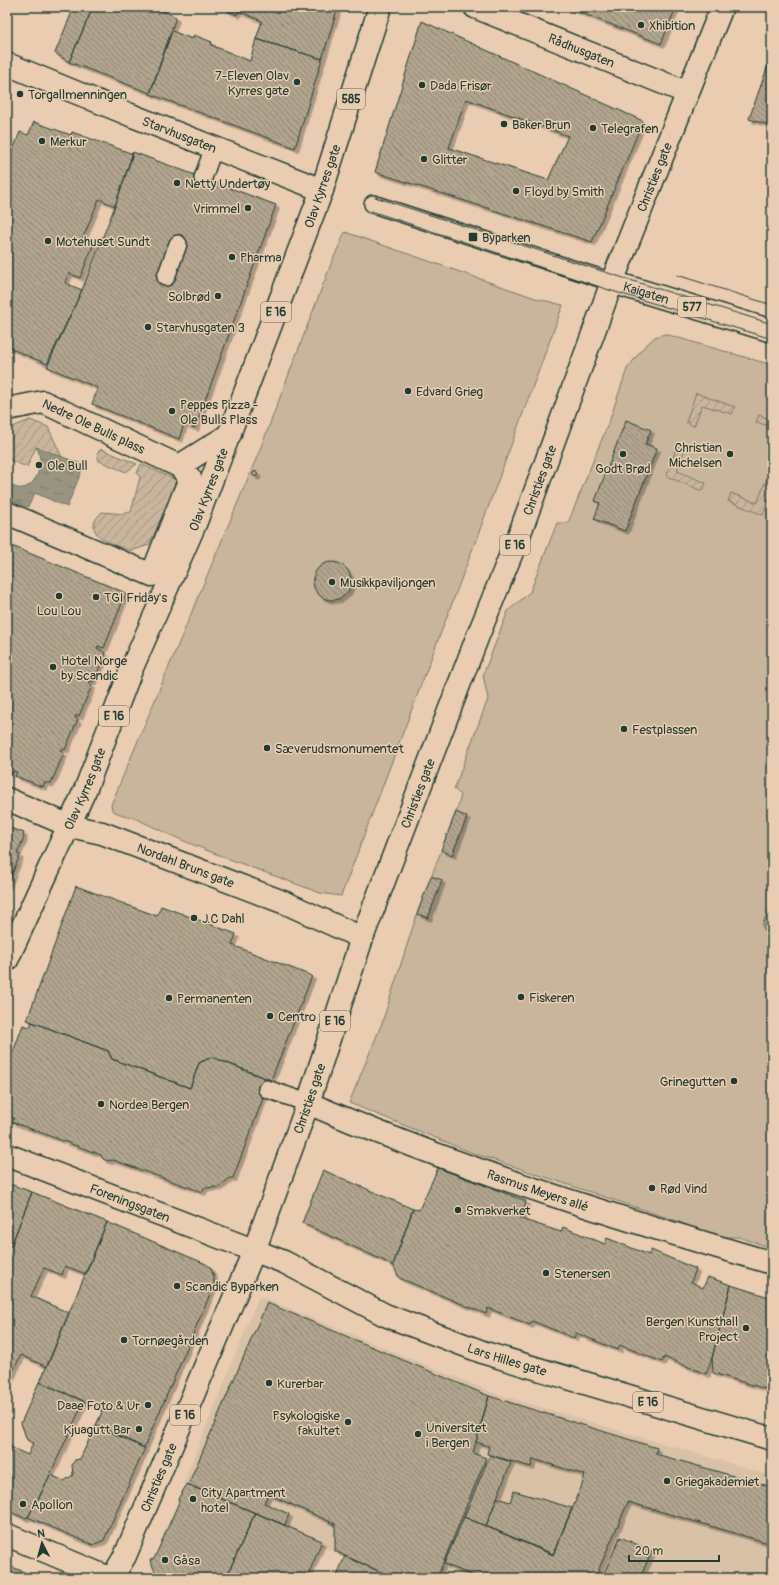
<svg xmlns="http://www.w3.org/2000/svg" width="779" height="1585" font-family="Pangolin,sans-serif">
<defs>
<pattern id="garden-furrows" width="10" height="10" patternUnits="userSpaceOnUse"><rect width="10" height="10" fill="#c9b59c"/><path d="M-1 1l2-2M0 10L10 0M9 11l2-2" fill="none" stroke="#a39480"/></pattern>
<pattern id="water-ripples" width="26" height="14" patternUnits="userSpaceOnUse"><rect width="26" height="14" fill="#999480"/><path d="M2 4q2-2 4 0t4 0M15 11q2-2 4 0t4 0" fill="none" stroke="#7c7a6a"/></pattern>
<pattern id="building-back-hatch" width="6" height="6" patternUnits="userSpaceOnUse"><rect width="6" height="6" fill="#b2a48e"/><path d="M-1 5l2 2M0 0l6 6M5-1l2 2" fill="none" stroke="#908775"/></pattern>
<filter id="shadow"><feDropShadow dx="3.5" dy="3.5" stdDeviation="0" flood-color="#0004"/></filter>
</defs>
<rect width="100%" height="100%" fill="#eacdb1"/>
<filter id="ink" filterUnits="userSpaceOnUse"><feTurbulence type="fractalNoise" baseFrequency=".025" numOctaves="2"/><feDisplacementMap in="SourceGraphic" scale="8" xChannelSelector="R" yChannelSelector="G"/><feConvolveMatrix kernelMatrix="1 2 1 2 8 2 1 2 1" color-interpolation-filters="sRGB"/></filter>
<g filter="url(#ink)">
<path fill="#d9c1a6" d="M259,1296L494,1393L772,1476V1578H392L183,1484Z"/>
<path fill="#c9b59c" stroke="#747968" d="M345,232L538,299L563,305L476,540L341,896L320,893C261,870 198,850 141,821C131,816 121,816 112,810L111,805L261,447L331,264Z
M665,334L772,365V1248L738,1237H720L700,1231L677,1221L473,1153L349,1103L382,1023L417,914L456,812L461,795L454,789L488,699L483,675L508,611L530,592L557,523H568L610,419L627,369L643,348L655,337Z"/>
<path fill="url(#garden-furrows)" stroke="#747968" d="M696,393L735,407L732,414L702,405L694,426L686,422Z
M759,415L772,420V427L756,422Z
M30,420L48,427L62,457L36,447L27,467L7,459V434L10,428Z
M677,446L685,449L677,471L706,483L702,491L666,476Z
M101,449L137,464L126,472L99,461L97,453Z
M141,464L179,481L149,545L131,551C116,545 77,535 102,512L123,514L131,512L140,477L137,473Z
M767,478L772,480V491L763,515L728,501L731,493L757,503Z"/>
<path fill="url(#water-ripples)" stroke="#687162" d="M36,447L84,465L67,507L35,493L28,507L7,499V483C11,484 15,488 18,488C36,491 46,461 36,447Z
M772,901V946L762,925Z"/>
<path fill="url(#building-back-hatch)" stroke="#1f3d34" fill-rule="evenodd" filter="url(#shadow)" d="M74,7H93L69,62L55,53Z
M93,7H162L161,10L176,17L150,93L69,62Z
M225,7H338L322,59L256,39L262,21L238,11L237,15L224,9Z
M566,7H676L661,44Z
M422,21L643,121L592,242L375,172ZM466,99L568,136L548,180L449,148Z
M172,31L192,39L194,35L212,42L211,45L250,61L256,39L322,59L295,148L150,94Z
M772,54V126L749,119Z
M34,122L71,135L72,132L133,154L115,206L99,199L83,238L94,243L80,278L69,273L65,283L82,290L47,364L7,347V165L20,132L28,135Z
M133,152L276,205L195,428L184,424L179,439L92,404L98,388L47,367L82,290L115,206Z
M626,420L651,430L645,444L657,448L625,531L594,519L600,503L595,501Z
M252.5 474a2.5 2.5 0 1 1 5 0a2.5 2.5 0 1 1-5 0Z
M7,544L126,593L104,648L98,646L97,648L106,653L93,682L90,681L89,684L92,685L79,716L76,715L75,718L78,719L65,750L62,748L60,751L64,753L51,783H44L43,787L15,776L17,772L13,771L12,774L7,772Z
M313 581a19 19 0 1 1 38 0a19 19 0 1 1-38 0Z
M456,812L467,817L452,855L441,850Z
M7,827L24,833L23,836L24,837L17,854L20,855L7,886Z
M431,876L442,880L428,918L417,914Z
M76,886L157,916L161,906L236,934L232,945L312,976L271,1080L212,1057L199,1063L190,1088L112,1059L108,1051L27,1020Z
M32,1022L108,1051L112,1059L190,1088L199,1063L212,1057L264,1078L262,1083L268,1085L233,1178H230L219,1187L204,1188L202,1192L113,1160L108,1161L103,1159L101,1155L12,1122L14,1118L7,1113V1068L23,1025L30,1027Z
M438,1168L526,1201L521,1219L561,1232L563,1227L605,1244L607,1238L649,1255L651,1250L696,1269L691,1282L703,1288L708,1277L731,1285L712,1358L706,1374L664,1357L662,1362L620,1345L618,1350L576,1333L574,1338L532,1321L530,1325L488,1308L486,1314L399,1278L393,1265L413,1209L419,1210Z
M323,1170L413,1209L393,1265L302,1223Z
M7,1183L32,1192L11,1246L7,1244Z
M32,1192L107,1222L86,1274L65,1266L62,1275L44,1268L31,1296L69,1313L47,1367L21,1355L13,1371L7,1368V1251L9,1245L11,1246Z
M107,1222L206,1264L210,1267L214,1276V1285L144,1448L96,1425L103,1410L40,1382Z
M731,1285L772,1298V1391L713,1373L712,1358Z
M267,1303L489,1396L473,1453L486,1458L437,1578H394L345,1556L335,1551V1524L268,1494L264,1503L289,1514L285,1525L188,1485Z
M7,1368L13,1371L7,1385Z
M39,1382L84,1401L41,1494L28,1517L24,1518L11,1512L7,1507V1439L10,1447L28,1455L33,1443L27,1440L21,1423Z
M489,1396L657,1448L656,1454L772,1487V1544L628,1502L595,1578H479L444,1564L464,1517L553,1555L581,1488L585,1475L533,1459L531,1467L487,1454L489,1446L476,1442Z
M96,1425L145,1448L104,1540L93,1545L28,1517L51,1475L64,1481L73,1475L72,1465L75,1460L80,1459Z
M490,1455L511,1462L486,1526L464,1517Z
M187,1484L255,1513L226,1578H172L160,1573L156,1574L150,1560L154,1559L179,1502L178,1499Z
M514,1491L572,1508L553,1554L486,1526L497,1498L510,1502Z
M255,1513L322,1541L307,1578H226Z
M620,1537L652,1551L640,1578H602Z
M345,1556L394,1578H334H336Z
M7,1565L39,1578H7Z"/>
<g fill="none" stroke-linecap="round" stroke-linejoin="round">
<g stroke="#1f3d34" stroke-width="20">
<path id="service" d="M203,178L214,147
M373,204L612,282
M166,277L178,244
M267,1089L308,1103"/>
</g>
<g stroke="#1f3d34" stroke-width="25">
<g id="pedestrian">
<path d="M7,64L133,116"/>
<path id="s1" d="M7,409L43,402L179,466L190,478L152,575L7,513"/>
<path d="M179,466L230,434"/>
</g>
</g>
<g stroke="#1f3d34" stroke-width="25">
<g id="minor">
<path id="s2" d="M475,7L688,93"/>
<path id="s3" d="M133,116L322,190"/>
<path id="s4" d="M7,799L70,826L102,833L288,904L362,938"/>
<path id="s5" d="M308,1103C458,1168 615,1217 772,1263"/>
</g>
</g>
<g stroke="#1f3d34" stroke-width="25">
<g id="primary">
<path id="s6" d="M722,7L612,282L772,331"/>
<path d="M322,190L380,7"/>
</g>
</g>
<g stroke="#1f3d34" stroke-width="25">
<g id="trunk">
<path id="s7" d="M7,960L86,788L131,670L195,524L322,190"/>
<path id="s8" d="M7,1155L284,1262L385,1315L485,1353L772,1439"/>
<path d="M7,1535L109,1578"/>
<path id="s9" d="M112,1578L125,1556L254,1251L308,1103L362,938L477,638L521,530L612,282"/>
</g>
</g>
<use href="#service" stroke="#eacdb1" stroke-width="17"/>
<use href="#pedestrian" stroke="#eacdb1" stroke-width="22"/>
<use href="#minor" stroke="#eacdb1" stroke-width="22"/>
<use href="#primary" stroke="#eacdb1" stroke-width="22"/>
<use href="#trunk" stroke="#eacdb1" stroke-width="22"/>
<path stroke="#1f3d34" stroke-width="1" d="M375,197L614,275L772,324
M371,211L609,290L772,339
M677,275L772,305"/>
</g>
</g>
<g fill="#1f3d34" stroke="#eacdb1" stroke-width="1.5">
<circle cx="641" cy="25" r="4"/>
<circle cx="297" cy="82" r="4"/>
<circle cx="422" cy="85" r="4"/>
<circle cx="20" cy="94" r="4"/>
<circle cx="504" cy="124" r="4"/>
<circle cx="593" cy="128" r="4"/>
<circle cx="42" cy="141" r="4"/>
<circle cx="424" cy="159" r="4"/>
<circle cx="177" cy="183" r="4"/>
<circle cx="516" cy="191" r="4"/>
<circle cx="248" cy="208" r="4"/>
<rect x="468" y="232" width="10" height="10" rx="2"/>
<circle cx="48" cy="241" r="4"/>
<circle cx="232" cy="257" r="4"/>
<circle cx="218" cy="296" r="4"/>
<circle cx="148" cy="327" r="4"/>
<circle cx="408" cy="391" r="4"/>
<circle cx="172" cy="411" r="4"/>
<circle cx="623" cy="454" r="4"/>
<circle cx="730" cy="454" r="4"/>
<circle cx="39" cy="465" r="4"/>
<circle cx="332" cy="582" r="4"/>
<circle cx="59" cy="596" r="4"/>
<circle cx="96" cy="597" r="4"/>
<circle cx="53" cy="667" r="4"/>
<circle cx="624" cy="729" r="4"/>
<circle cx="267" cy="748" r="4"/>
<circle cx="194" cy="918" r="4"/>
<circle cx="521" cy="997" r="4"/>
<circle cx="169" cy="998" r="4"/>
<circle cx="270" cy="1016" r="4"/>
<circle cx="734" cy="1081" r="4"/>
<circle cx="101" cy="1104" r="4"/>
<circle cx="652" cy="1188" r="4"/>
<circle cx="458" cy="1210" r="4"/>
<circle cx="546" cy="1273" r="4"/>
<circle cx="177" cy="1286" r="4"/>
<circle cx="746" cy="1328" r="4"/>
<circle cx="124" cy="1340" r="4"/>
<circle cx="269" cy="1383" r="4"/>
<circle cx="148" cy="1405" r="4"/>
<circle cx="348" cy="1422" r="4"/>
<circle cx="139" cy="1429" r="4"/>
<circle cx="418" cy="1434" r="4"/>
<circle cx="667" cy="1481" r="4"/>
<circle cx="193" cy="1499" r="4"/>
<circle cx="23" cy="1504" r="4"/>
<circle cx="165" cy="1560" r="4"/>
</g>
<g text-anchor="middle" stroke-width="3" stroke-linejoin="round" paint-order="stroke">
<g fill="#eacdb1" stroke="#5c685a" stroke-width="1">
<rect x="337" y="89" width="28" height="20" rx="3"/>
<rect x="678" y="297" width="28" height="20" rx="3"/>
<rect x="261" y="302" width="30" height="20" rx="3"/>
<rect x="500" y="535" width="30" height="20" rx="3"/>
<rect x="99" y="706" width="30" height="20" rx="3"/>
<rect x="320" y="1011" width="30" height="20" rx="3"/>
<rect x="633" y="1392" width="30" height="20" rx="3"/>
<rect x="170" y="1405" width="30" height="20" rx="3"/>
</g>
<g font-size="12" font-weight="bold" fill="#1f3d34">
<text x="351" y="103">585</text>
<text x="692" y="311">577</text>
<text x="276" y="316">E 16</text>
<text x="515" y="549">E 16</text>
<text x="114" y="720">E 16</text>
<text x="335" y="1025">E 16</text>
<text x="648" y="1406">E 16</text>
<text x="185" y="1419">E 16</text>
</g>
<g font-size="13" fill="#1f3d34" stroke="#eacdb1" text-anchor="start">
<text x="649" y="30">Xhibition</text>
<text x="289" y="80" text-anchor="end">7-Eleven Olav<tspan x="289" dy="15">Kyrres gate</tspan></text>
<text x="430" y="90">Dada Frisør</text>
<text x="28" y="99">Torgallmenningen</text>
<text x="512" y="129">Baker Brun</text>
<text x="601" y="133">Telegrafen</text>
<text x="50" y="146">Merkur</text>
<text x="432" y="164">Glitter</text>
<text x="185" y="188">Netty Undertøy</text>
<text x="524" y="196">Floyd by Smith</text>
<text x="240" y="213" text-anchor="end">Vrimmel</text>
<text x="482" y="242">Byparken</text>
<text x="56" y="246">Motehuset Sundt</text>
<text x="240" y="262">Pharma</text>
<text x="210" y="301" text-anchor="end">Solbrød</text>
<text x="156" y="332">Starvhusgaten 3</text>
<text x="416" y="396">Edvard Grieg</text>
<text x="180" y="409">Peppes Pizza -<tspan x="180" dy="15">Ole Bulls Plass</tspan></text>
<text x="722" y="452" text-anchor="end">Christian<tspan x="722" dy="15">Michelsen</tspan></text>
<text x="47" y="470">Ole Bull</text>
<text x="623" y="473" text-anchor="middle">Godt Brød</text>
<text x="340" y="587">Musikkpaviljongen</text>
<text x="104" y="602">TGI Friday's</text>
<text x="59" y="615" text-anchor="middle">Lou Lou</text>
<text x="61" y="665">Hotel Norge<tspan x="61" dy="15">by Scandic</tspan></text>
<text x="632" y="734">Festplassen</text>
<text x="275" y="753">Sæverudsmonumentet</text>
<text x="202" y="923">J.C Dahl</text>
<text x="529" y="1002">Fiskeren</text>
<text x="177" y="1003">Permanenten</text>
<text x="278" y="1021">Centro</text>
<text x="726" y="1086" text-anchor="end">Grinegutten</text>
<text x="109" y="1109">Nordea Bergen</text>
<text x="660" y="1193">Rød Vind</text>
<text x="466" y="1215">Smakverket</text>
<text x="554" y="1278">Stenersen</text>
<text x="185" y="1291">Scandic Byparken</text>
<text x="738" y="1326" text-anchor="end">Bergen Kunsthall<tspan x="738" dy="15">Project</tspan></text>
<text x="132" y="1345">Tornøegården</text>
<text x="277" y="1388">Kurerbar</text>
<text x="140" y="1410" text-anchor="end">Daae Foto &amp; Ur</text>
<text x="340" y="1420" text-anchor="end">Psykologiske<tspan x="340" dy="15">fakultet</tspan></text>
<text x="426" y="1432">Universitet<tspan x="426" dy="15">i Bergen</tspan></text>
<text x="131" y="1434" text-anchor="end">Kjuagutt Bar</text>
<text x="675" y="1486">Griegakademiet</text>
<text x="201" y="1497">City Apartment<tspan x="201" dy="15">hotel</tspan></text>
<text x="31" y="1509">Apollon</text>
<text x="173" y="1565">Gåsa</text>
</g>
<g font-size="13" fill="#1f3d34" stroke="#eacdb1">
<text dy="5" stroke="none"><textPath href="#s2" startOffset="115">Rådhusgaten</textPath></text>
<text dy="5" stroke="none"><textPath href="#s3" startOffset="50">Starvhusgaten</textPath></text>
<text transform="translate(654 177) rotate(-68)" y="5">Christies gate</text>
<text transform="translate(322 186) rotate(-71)" y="5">Olav Kyrres gate</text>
<text dy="5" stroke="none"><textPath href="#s6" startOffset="332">Kaigaten</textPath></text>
<text dy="5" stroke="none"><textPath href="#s1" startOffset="93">Nedre Ole Bulls plass</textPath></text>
<text dy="5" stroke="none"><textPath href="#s9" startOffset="1179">Christies gate</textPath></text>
<text dy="5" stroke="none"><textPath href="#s7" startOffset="512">Olav Kyrres gate</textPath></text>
<text dy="5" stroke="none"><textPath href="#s7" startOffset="188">Olav Kyrres gate</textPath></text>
<text dy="5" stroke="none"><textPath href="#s9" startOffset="843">Christies gate</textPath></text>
<text dy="5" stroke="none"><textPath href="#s4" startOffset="191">Nordahl Bruns gate</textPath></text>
<text dy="5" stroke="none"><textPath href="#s9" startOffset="519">Christies gate</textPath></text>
<text dy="5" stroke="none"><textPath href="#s5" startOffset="246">Rasmus Meyers allé</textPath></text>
<text dy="5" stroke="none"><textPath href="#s8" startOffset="132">Foreningsgaten</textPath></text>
<text dy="5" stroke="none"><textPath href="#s8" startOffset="541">Lars Hilles gate</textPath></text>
<text dy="5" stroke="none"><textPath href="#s9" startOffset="111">Christies gate</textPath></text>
</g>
</g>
<rect width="779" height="1585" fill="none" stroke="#eacdb1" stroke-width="24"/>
<rect x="12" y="12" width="755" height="1561" fill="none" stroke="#1f3d34" stroke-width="1.5" filter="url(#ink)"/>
<g transform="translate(42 1543) rotate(354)" stroke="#eacdb1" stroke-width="3" paint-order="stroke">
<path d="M0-3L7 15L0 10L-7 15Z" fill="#1f3d34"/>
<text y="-6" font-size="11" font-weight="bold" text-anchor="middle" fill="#1f3d34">N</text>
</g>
<path d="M629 1555v6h90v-6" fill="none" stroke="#1f3d34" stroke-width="2"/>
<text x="635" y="1555" font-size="12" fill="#1f3d34" stroke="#eacdb1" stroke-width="3" paint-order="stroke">20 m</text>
</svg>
